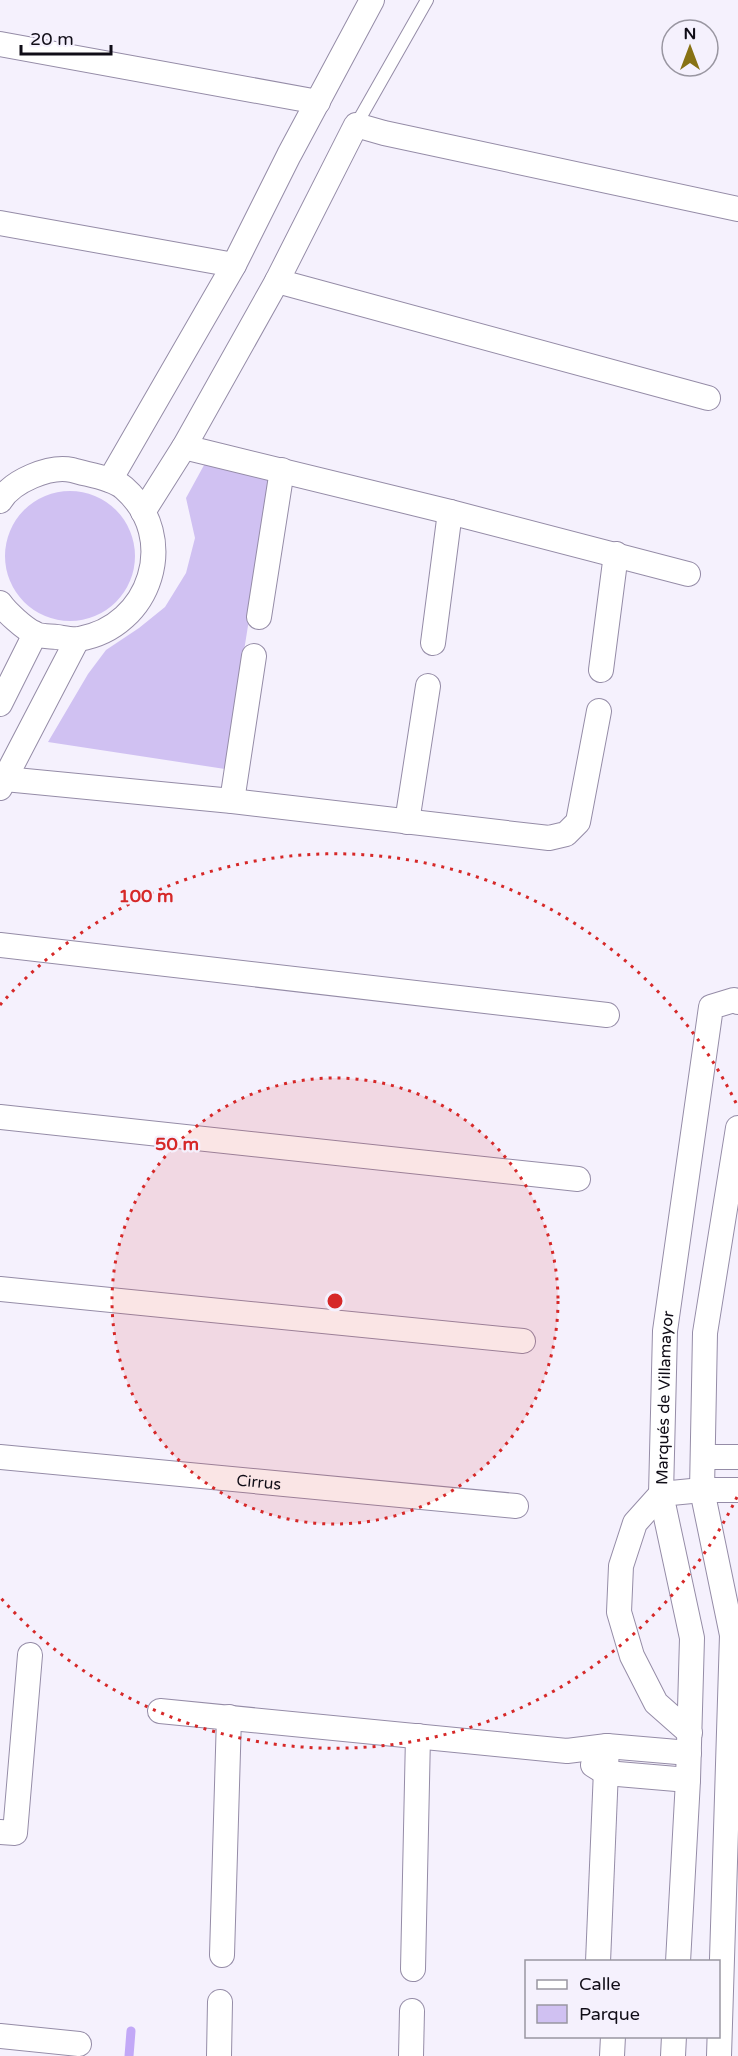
<svg xmlns="http://www.w3.org/2000/svg" width="738" height="2056" font-family="'Varela Round',sans-serif">
<rect width="100%" height="100%" fill="#f5f1fd"/>
<path fill="#d0c1f2" d="M209,456L273,470L225,769L48,742L88,674L106,650L139,628L165,607L186,573L195,538L186,498Z
M5 556a65 65 0 1 1 130 0a65 65 0 1 1-130 0Z"/>
<g fill="none" stroke-linecap="round" stroke-linejoin="round">
<path stroke="#c2a8f7" stroke-width="9" d="M129,2056L131,2031"/>
<g stroke="#958ca7" stroke-width="14">
<path id="lane" d="M356,125L427,0"/>
</g>
<g stroke="#958ca7" stroke-width="26">
<g id="street">
<path d="M0,44L318,102"/>
<path d="M0,223L234,265"/>
<path d="M277,281L708,398"/>
<path d="M184,447L450,512L688,574"/>
<path d="M110,480L234,265L289,155L372,0"/>
<path d="M0,501C12,481 50,465 72,470C88,475 111,477 124,488C180,537 151,627 79,639C72,640 64,638 57,637C50,636 40,637 34,633C25,629 6,612 0,603"/>
<path d="M143,512L184,447L277,281L356,125L384,133L738,209"/>
<path d="M259,617L282,470"/>
<path d="M433,643L450,512"/>
<path d="M601,670L616,554"/>
<path d="M0,704L35,634"/>
<path d="M5,779L232,801L549,838L566,834L578,822L599,711"/>
<path d="M0,788L77,640"/>
<path d="M232,801L254,656"/>
<path d="M407,822L428,686"/>
<path d="M0,945L607,1015"/>
<path d="M0,1117L578,1179"/>
<path d="M0,1289L523,1341"/>
<path id="s1" d="M0,1457L516,1506"/>
<path d="M703,1457H738"/>
<path d="M160,1711L567,1751L607,1746L689,1753"/>
<path d="M690,1733L656,1703L632,1656L619,1612L621,1566L635,1523L661,1494L702,1490H738"/>
<path d="M593,1765L606,1773L688,1780"/>
<path d="M0,1832L15,1833L30,1655"/>
<path d="M222,1955L229,1717"/>
<path d="M598,1962L607,1746"/>
<path id="s2" d="M678,1962L688,1780L692,1638L661,1494L665,1331L711,1007L734,1000L738,1002"/>
<path d="M413,1969L418,1736"/>
<path d="M0,2036L79,2044"/>
<path d="M219,2056L220,2002"/>
<path d="M411,2056L412,2011"/>
<path d="M612,2056L613,2036"/>
<path d="M673,2056L674,2036"/>
<path d="M719,2056L732,1635L702,1490L705,1333L738,1128"/>
</g>
</g>
<use href="#lane" stroke="#fff" stroke-width="12"/>
<use href="#street" stroke="#fff" stroke-width="24"/>
</g>
<circle cx="335" cy="1301" r="223" fill="#d62828" fill-opacity=".12"/>
<g fill="none" stroke="#d62828" stroke-width="3" stroke-dasharray="3 6">
<circle cx="335" cy="1301" r="223"/>
<path d="M737 1497A447 447 0 0 1 0 1597M0 1005A447 447 0 0 1 737 1105"/>
</g>
<g text-anchor="middle" stroke-width="4.5" stroke-linejoin="round" paint-order="stroke">
<g font-size="16" fill="#100d17" stroke="#f5f1fd">
<text dy="6" stroke="none"><textPath href="#s2" startOffset="568">Marqués de Villamayor</textPath></text>
<text dy="6" stroke="none"><textPath href="#s1" startOffset="260">Cirrus</textPath></text>
</g>
</g>
<circle cx="335" cy="1301" r="9" fill="#d62828" stroke="#f5f1fd" stroke-width="3"/>
<g font-size="18" text-anchor="middle" font-weight="bold" fill="#d62828" stroke="#f5f1fd" stroke-width="4.5" stroke-linejoin="round" paint-order="stroke">
<text x="146" y="902">100 m</text>
<text x="177" y="1150">50 m</text>
</g>
<rect x="525" y="1960" width="195" height="78" fill="#f5f1fd" stroke="#9996a1" stroke-width="1.5"/>
<rect x="537" y="1980" width="30" height="9" fill="#ffffff" stroke="#9996a1" stroke-width="1.5"/>
<text x="579" y="1990" font-size="18" fill="#100d17">Calle</text>
<rect x="537" y="2005" width="30" height="18" fill="#d0c1f2" stroke="#9996a1" stroke-width="1.5"/>
<text x="579" y="2020" font-size="18" fill="#100d17">Parque</text>
<g transform="translate(690 48)"><circle r="28" fill="#f5f1fd" stroke="#9996a1" stroke-width="1.5"/>
<path d="M0-4.5L10 22L0 15L-10 22Z" fill="#887214"/>
<text y="-9" font-size="16" font-weight="bold" text-anchor="middle" fill="#100d17">N</text>
</g>
<path d="M21 45v9h90v-9" fill="none" stroke="#100d17" stroke-width="3"/>
<text x="30" y="45" font-size="18" fill="#100d17" stroke="#f5f1fd" stroke-width="4.5" paint-order="stroke">20 m</text>
</svg>
